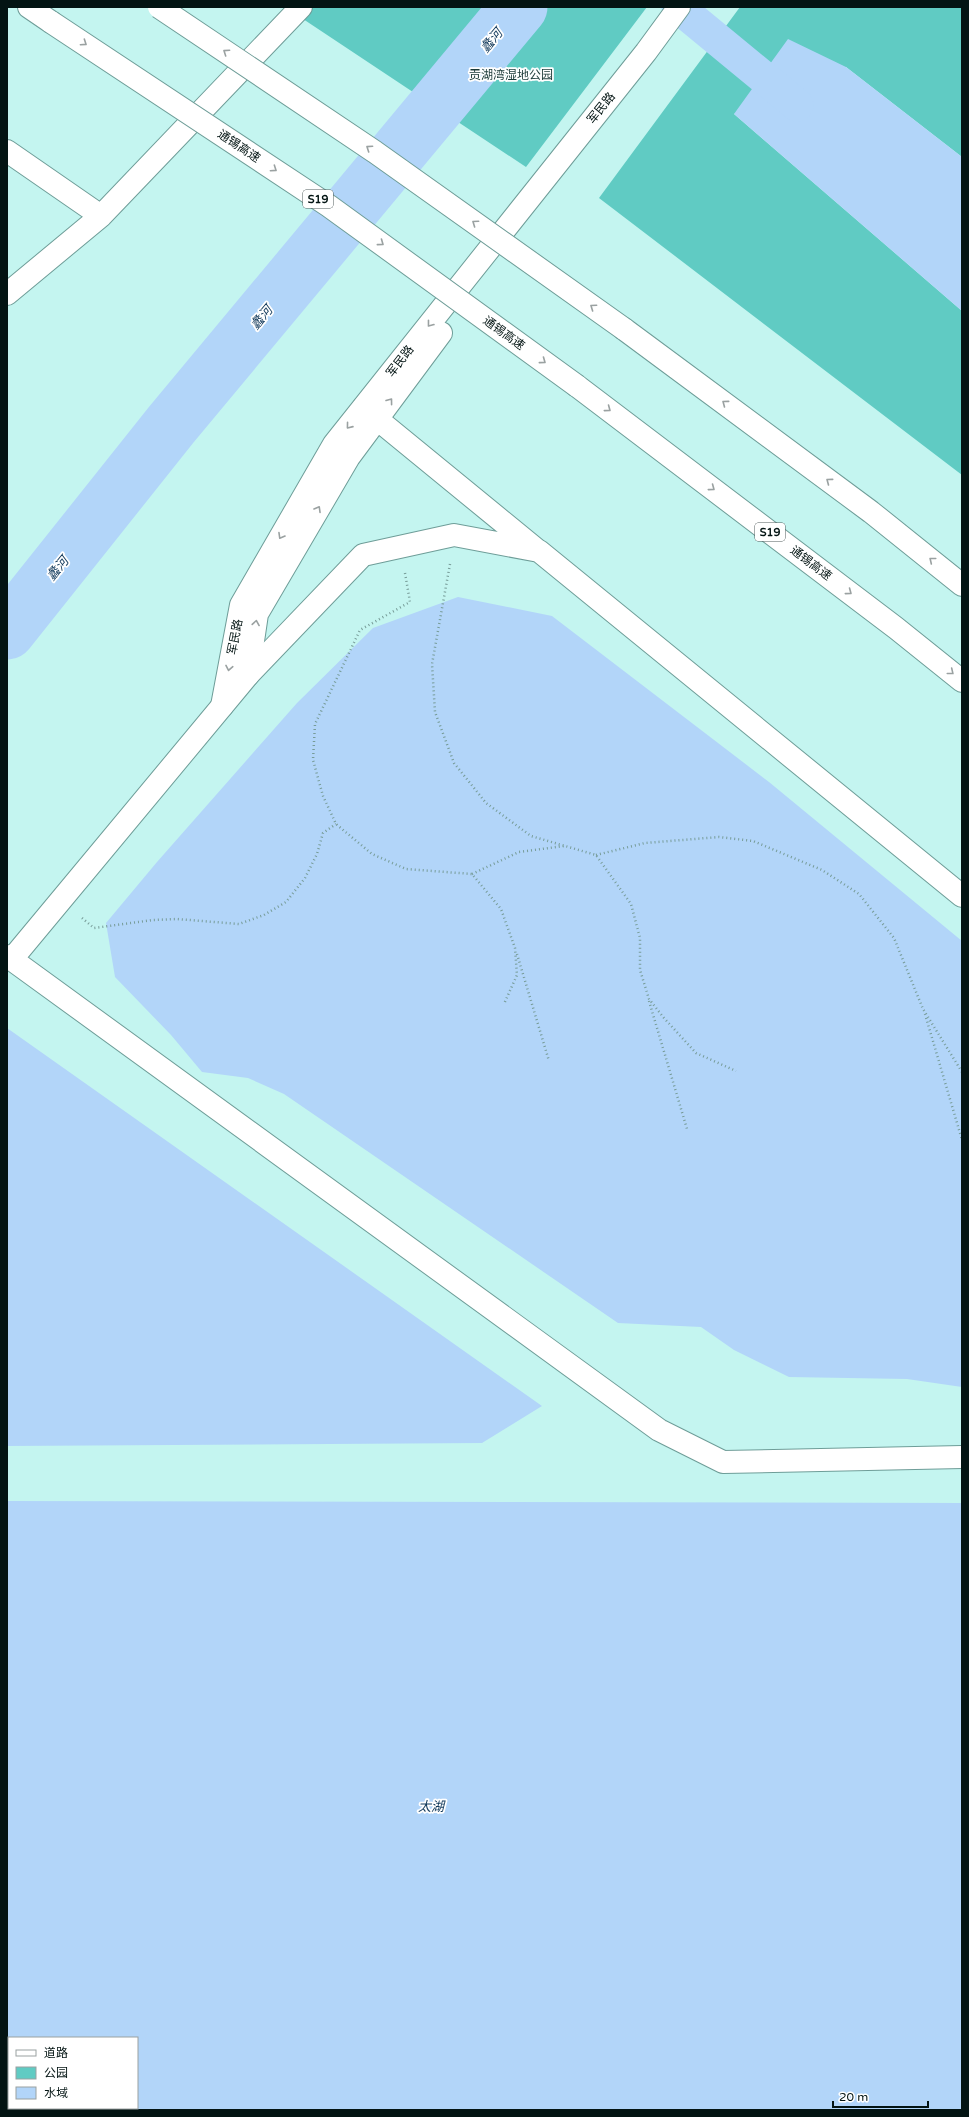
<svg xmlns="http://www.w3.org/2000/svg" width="969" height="2117" font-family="'Varela Round','Noto Sans SC',sans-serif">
<rect width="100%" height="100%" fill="#c4f5f0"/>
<path fill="#60cbc3" d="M285,7H647L526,167Z
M740,7H962V157L846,67L734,114L962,311V475L599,198Z"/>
<path fill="#b2d5f9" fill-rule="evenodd" d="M788,39L846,67L962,157V311L734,114Z
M458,597L552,616L769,782L962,941V1387L907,1379L789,1377L734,1350L701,1327L618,1323L284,1094L248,1078L202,1072L171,1035L115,977L106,923L157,862L297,703L373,628Z
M7,1028L542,1406L482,1443L7,1446Z
M7,1501L962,1503V2110H7ZM9,2038H137V2108H9Z"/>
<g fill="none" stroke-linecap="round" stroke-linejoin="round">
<path stroke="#b2d5f9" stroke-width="33" d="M678,7L797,105"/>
<path stroke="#b2d5f9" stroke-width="57" d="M7,631L171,425L519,7"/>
<g stroke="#6e9d98" stroke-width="24">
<path id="minor" d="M7,151L101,216
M7,294L101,216L301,7
M364,407L377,419L537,550
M7,956L659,1430L723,1462L962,1457
M12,959L248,675L363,555L454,535L539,551L962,896"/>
</g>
<g stroke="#6e9d98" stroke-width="24">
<path id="tertiary" d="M248,675L257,614L349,457L441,333
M222,706L241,605L334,444L646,52L679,7"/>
</g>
<g stroke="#6e9d98" stroke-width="24">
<path id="motorway" d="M29,7L51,22
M624,329L871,512L962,585
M577,386L896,628L962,681"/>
</g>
<path stroke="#779c98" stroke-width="2.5" stroke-dasharray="1 3" stroke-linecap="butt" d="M450,564L432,664L435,712L454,763L486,803L531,836L596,855L631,904L640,938V970L649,999L664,1018L696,1053L736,1071
M405,573L410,602L360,630L315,724L313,760L323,796L336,824L372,854L406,869L472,874L501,909L515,948L517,975L504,1004
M596,855L645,843L719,837L753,841L822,870L859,894L894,938L923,1009L962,1072
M472,874L519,852L564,846
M82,918L94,928L153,920L177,919L239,924L264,915L286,902L305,878L317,854L323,833L336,824
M517,954L549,1061
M649,1001L687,1129
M925,1014L962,1140"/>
<use href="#minor" stroke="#fff" stroke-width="22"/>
<use href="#tertiary" stroke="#fff" stroke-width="22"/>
<use href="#motorway" stroke="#fff" stroke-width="22"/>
<g stroke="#6e9d98" stroke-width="24" stroke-linecap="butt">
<path id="motorway-bridge" d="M159,7L375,152L624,329
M51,22L329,206L577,386"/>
</g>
<use href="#motorway-bridge" stroke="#fff" stroke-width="22"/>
</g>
<defs><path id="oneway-chevron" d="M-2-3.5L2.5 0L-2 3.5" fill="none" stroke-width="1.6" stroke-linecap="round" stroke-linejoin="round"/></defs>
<g stroke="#9aa1a1">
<use href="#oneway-chevron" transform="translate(84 43) rotate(34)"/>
<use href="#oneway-chevron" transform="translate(226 52) rotate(-146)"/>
<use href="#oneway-chevron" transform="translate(369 148) rotate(-146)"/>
<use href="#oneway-chevron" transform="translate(274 169) rotate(34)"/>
<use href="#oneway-chevron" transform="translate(475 223) rotate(-145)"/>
<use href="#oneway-chevron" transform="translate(381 243) rotate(36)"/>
<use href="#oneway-chevron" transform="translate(593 307) rotate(-145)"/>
<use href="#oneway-chevron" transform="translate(430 324) rotate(128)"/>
<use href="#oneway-chevron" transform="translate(543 361) rotate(36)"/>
<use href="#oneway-chevron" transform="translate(390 401) rotate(-53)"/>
<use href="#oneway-chevron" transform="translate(725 403) rotate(-143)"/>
<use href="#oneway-chevron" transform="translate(608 409) rotate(37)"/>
<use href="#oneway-chevron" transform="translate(349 426) rotate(129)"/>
<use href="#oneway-chevron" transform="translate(829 481) rotate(-143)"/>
<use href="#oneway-chevron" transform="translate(712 488) rotate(37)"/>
<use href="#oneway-chevron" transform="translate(318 509) rotate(-60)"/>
<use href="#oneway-chevron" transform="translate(281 536) rotate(120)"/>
<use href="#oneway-chevron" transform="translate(932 560) rotate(-141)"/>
<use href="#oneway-chevron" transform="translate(849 592) rotate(37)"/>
<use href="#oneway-chevron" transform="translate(256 623) rotate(-81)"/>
<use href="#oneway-chevron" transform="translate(229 668) rotate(101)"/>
<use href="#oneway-chevron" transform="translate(951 672) rotate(39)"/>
</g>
<g text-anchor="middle" stroke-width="3.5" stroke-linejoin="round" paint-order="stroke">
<g fill="#fff" stroke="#4f5a5a" stroke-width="1">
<rect x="303" y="190" width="30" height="18" rx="3"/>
<rect x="755" y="523" width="30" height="18" rx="3"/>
</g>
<g font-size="11" font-weight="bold" fill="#031413">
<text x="318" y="203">S19</text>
<text x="770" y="536">S19</text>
</g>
<g font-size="12" fill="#1b3a38" stroke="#fff">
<text x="511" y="79">贡湖湾湿地公园</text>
</g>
<g font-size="12" fill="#031413" stroke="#fff">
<text transform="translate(601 108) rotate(-51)" y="4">军民路</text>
<text transform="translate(239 146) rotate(34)" y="4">通锡高速</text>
<text transform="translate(504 333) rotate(36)" y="4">通锡高速</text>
<text transform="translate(400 361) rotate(-52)" y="4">军民路</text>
<text transform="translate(811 563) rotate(37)" y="4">通锡高速</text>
<text transform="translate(235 637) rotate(-79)" y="4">军民路</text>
</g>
<g font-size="13" font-style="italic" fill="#0e3658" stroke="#fff">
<text transform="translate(491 40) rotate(-50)" y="5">蠡河</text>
<text transform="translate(261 317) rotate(-50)" y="5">蠡河</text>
<text transform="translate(57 568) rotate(-51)" y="5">蠡河</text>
<text x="431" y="1811">太湖</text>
</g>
</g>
<rect width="969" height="2117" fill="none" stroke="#031413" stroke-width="16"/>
<rect x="8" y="2037" width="130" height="72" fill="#ffffff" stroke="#9aa1a1"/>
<rect x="16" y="2050" width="20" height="6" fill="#ffffff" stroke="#9aa1a1"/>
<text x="44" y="2057" font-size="12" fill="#031413">道路</text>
<rect x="16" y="2067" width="20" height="12" fill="#60cbc3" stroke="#9aa1a1"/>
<text x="44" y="2077" font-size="12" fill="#031413">公园</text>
<rect x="16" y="2087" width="20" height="12" fill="#b2d5f9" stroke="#9aa1a1"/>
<text x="44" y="2097" font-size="12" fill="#031413">水域</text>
<path d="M833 2101v6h95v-6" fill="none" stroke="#031413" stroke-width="2"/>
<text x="839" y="2101" font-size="12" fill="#031413" stroke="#ffffff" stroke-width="3" paint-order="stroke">20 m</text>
</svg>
